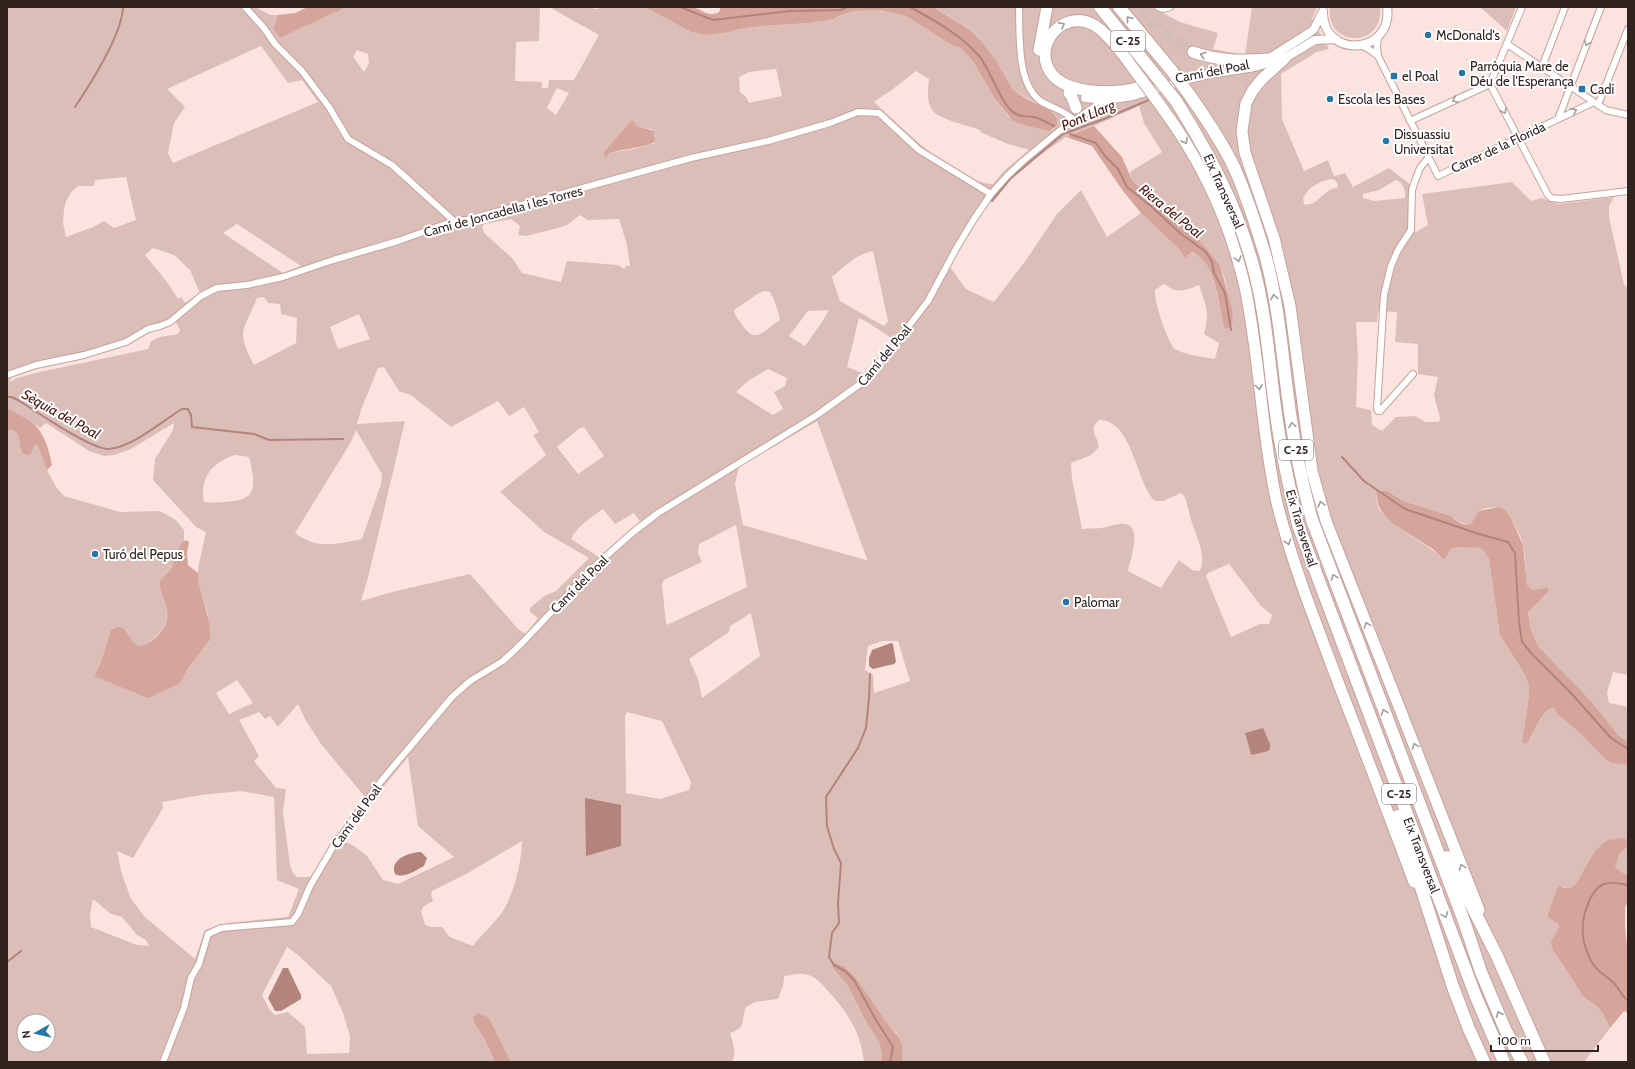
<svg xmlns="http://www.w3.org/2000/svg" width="1635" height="1069" font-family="Cabin,sans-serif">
<rect width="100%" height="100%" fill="#fbe4df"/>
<path fill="#dcbeb9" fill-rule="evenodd" d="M7,7H256L270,15H278L273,29L280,38L347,7H540L539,41L516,42L515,81L542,82V88H548L549,80H574L599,35L549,7H588L595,9L605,7H645L691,32L705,35L725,33L740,29L763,26L809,23L836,18L843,14L856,11L879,10L902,15L911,19L948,43L962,49L974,63L995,99L1009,117L1027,126L1048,131L1054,129L1053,113L1013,90L996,60L979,39L967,27L933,7H1151L1180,22L1218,33L1213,49L1245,55L1252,7H1317L1312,19L1329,49L1317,52L1281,74L1282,119L1304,171L1328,160L1334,176L1345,173L1353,187L1389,168L1411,185L1409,229L1416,232L1428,225L1422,194L1512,182L1531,201L1541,198L1559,204L1614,197L1609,206V217L1624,284L1628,289V675L1613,672L1607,693L1609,703L1628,707V742L1619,736L1592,702L1538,646L1531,630L1528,612L1534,604L1545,596L1540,590H1533L1527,585C1525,572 1526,558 1523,545C1522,539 1519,534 1516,528C1508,510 1499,502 1478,511C1472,529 1464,526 1451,516L1403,501L1387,491H1376C1377,496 1376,502 1378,507C1387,526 1427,542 1443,559L1448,556L1451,549L1458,547L1480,548L1483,550L1489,559L1500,635L1525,675L1529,685V696L1522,742L1530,740C1534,731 1544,708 1554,708L1558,715L1580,733L1605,759L1611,763L1628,765V840C1597,831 1589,870 1573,887L1566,888L1563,886L1556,892L1548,913C1551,919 1557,921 1559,927L1555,935L1553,950L1583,996C1588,1000 1594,1003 1599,1008C1604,1014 1606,1021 1610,1028L1584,1062H902V1044L898,1035L889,1026L857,979L845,967L837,963L833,968L848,986L865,1020L879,1042L882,1053V1062H864C861,1033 847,1011 827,990C822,984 816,977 808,975C801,972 792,975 784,976L783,987L778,999L755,1002L746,1007C740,1021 748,1027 730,1033C733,1044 737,1052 732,1062H511L493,1027L475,1024L485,1040L495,1062H7V431L12,430C21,433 19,443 21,452L37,444L47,470L56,487L64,496L120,512L160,511L176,520L184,530V542L178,550L171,570L160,581C160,594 168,605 167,618C166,628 148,650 137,645C132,643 129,634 126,630L114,627L111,629L101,662L94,676L180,683L189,667L210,640V634L207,610L198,584V568L206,532L196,527L153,480L155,459L173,430L174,423L131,449L114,455L104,456L89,451L46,423L40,428L30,421L11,410H7ZM261,46L288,83L302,80L318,102L173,163L168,153L174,123L185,107L167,89ZM357,50L368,54L369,63L364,72L353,57ZM776,69L782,96L749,103L746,97L740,92L739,77L749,72ZM916,71L929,79C928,89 926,100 932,110C938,119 969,126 980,130V132L1008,144L1029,150L1005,170L993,184C954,182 903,128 874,102L893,89ZM557,88L569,93L556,115L547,108ZM1139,106L1144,123L1162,152L1130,172L1131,179L1137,185L1159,199L1184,221L1220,265L1225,279L1233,321L1224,327C1220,311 1214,254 1191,253L1188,255L1186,259L1178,248L1141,213L1107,237L1081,190L1057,214L1026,260L994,302L966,289L950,267L958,250L984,209L1010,179L1036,158L1066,137L1094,126ZM632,121L637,126L653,130L655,136V143L634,149L615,152L608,154L606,157L604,152ZM126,177L136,220L114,228L104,221L93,227L66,237L63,223L64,209L66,201L72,191L78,186H94L95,180ZM1334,179L1338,184L1337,188C1324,188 1317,208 1304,204L1303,198C1309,186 1321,180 1334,179ZM1396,180C1403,182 1406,192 1405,198L1374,201L1363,198V194L1379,190ZM580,215L588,220L619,219L627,245L630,266H626L624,269L618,265L567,261L561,282L522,273L513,259L484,233L482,226L485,224L511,219L520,226L518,235L526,236L558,228L567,225ZM237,224L301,266L283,273L223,233ZM153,248L174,255L190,270L200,293L185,303L181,297L178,299L167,282L145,255ZM873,251L888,321L884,326L840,301L832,277C848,264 853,256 873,251ZM1164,284C1167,285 1169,288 1172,289C1181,293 1192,288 1199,285C1206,306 1210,311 1204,334L1219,343L1215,359C1205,357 1184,355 1175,349C1168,344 1153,299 1155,290ZM764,291L770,292C775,301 778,310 780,320C766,328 756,346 743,326C740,321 735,317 734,310L759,293ZM264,297L268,303L280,304L281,314L297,318L296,343L254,365C235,329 244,332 257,298ZM829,310L822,322L805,346L789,336L808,311ZM1378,311L1397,312L1395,342L1418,344V374L1438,377L1434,395L1440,418L1439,422H1426L1415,416L1396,417L1382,431L1372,425L1371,410L1356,407L1358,356L1356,322H1377ZM359,314L370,339L338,349L330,327ZM859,318L867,322L893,339L865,374L847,367ZM176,322L180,330L178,334L160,337L151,341L148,349L35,373L17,378L9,382L12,377L51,364L86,358L119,348L135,339ZM384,367L399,391L411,395L451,427L498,401L509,416L524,407L539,432L533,435L546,455L500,492L544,532L589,558L556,591L544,596L530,608V612L538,618L526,634L518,629L470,574L392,592L361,601L368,578L405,421L357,424L361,410L378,368ZM768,369L787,378L785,386L774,392L783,409L773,415L736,392L748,381ZM1100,420C1133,421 1135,481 1155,501H1163L1181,493L1184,496C1188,504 1189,514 1192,523C1196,535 1208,560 1199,571L1192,570L1179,560L1161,588L1128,571C1130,560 1143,526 1125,524C1117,523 1109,527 1101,528C1094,529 1088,528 1082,529L1072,479L1071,463L1091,455L1099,447C1098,437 1087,428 1100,420ZM817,421L867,559L866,560L743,525L735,484L739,467ZM584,427L604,456L578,474L557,447L580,428ZM356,430L382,474L381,484L362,539C335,544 318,550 295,533L351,442ZM236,455L249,457C251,467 257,484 250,494C243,503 215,503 204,502C199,478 213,461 236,455ZM603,509L615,524L634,513L641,523L599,557L571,539C578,525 591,518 603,509ZM736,525L747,587L667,625L666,623L662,584L664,580L702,562L698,553L699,544ZM1229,564L1261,606L1272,615L1269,624H1260L1231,637L1206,576L1208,573ZM751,613L760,656L702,698L698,679L689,659L729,632L730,626ZM882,641H898L910,681L874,693L873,675L865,670L868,646ZM237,680L253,703L229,714L216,693ZM298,704L305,719L321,744L365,797L310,877H297L293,873L290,865L283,813L286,789L276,788L254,761L259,756L239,720L259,712L265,719L270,716L278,727ZM627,712L662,721L691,782L689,790L660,799L626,793L625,716ZM408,757L418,826L454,857L398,884L383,880L367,856L354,846L344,841L371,802ZM241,791L274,797L277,880L299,889L288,917L227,923L205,930L195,959L145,917L131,899L121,871L117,851L133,858L163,808L162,802L201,795ZM522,841C522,861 513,899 500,915C492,926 481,935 473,946L450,937L442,927H431L425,925L421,911L424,906L433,901L431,895L432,891L468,873ZM93,899L111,914L122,917L137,935L146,940L149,946L137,945L91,927L90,915ZM287,947L298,955L331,986L343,1013L350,1036L349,1053L307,1054L305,1027L288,1012L275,1015L269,1009L262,995ZM24,1021H48V1045H24Z
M1330,7H1380C1385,48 1325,49 1330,7Z
M1480,7H1516L1507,31Z
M1628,846V875L1621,872L1615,867L1620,852Z"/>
<path fill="#d5a49b" d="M308,7H347L280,38L273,29L278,15L295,13Z
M645,7C657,7 682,5 692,7C703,9 707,18 719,12L721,7H933L969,29L981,41L996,60L1013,90L1027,99L1051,111L1057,119V125L1050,131H1048L1027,126L1013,121L995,99L974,63L962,49L948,43L911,19L902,15L879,10L856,11L843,14L833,19L809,23L763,26L740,29L725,33L705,35L691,32Z
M632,120L637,126L654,131L655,142C640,149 623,148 608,154L606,158L604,155V152Z
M1094,126L1122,157L1132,180L1137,185L1159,199L1184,221L1220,265L1232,309L1233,321L1230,327L1227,329L1224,327C1219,306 1216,261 1192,252L1188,255L1186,259L1178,248L1141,213L1123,191L1092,146L1066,137Z
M7,410H11C17,414 24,417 30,421C44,430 49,450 52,465L47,470L37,444L34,446L30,455L23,454C17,446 23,434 12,430L7,431Z
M1376,491H1387L1403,501L1451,516C1464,528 1472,528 1478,511L1499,507L1505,510L1511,518L1523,545L1527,585L1533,590L1547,588L1549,591L1528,612L1531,630L1538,646L1592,702L1619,736L1628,742V765L1611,763L1605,759L1580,733L1558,715L1554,708C1542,708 1534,734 1528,742L1525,744L1522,742L1529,696V685L1525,675L1500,635L1489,559L1483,550L1480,548L1458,547L1451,549L1446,558L1443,559L1433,549L1393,524L1384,515L1378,505Z
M186,540L189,542L187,553L188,565L198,573C198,577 198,582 199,585C204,604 211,620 210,640L189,667L180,683L148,698L94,676L101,662L111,629L117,627L123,628C129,632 131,643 137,645C146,649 161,634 164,627C167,622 168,617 167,612C166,601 159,592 160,581C167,572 175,570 173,557L176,555L181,544Z
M1622,838L1628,840V846L1620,853L1615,867L1621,872L1628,875V902L1625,907V927L1628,954V1013L1624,1011L1610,1028C1606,1021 1604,1014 1599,1008C1594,1003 1588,1001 1583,996L1553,950L1551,942L1559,927L1557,923L1548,917V913L1557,889L1559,886L1566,888L1573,887C1585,874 1590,851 1607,841C1611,839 1618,839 1622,838Z
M836,963L845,967L857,979L889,1026L899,1037L902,1044V1062H882V1053L879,1042L865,1020L848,986L833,968L832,964Z
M478,1013L489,1018L511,1062H495L485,1040L475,1024L473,1017Z"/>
<path fill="#b2847b" d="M891,643L893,644L896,662L894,664L873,669L869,666V658L872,650Z
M1263,728L1270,744V749L1268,751L1252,755L1251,754L1245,733Z
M585,798L621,805V846L586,856Z
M421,852L427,858L424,866C416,870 404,879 395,874C389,860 409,852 421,852Z
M283,968H288L301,995V999L281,1011H275L268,998Z"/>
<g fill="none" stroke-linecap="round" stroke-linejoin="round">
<path stroke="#b2847b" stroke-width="2" d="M680,7L713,20L790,11L841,10L847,7
M910,7C934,20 961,35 979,56C991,70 1002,108 1016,114C1021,117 1029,116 1034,117C1041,119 1048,123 1054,126
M75,107C91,83 122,35 123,7
M1070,134L1096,143L1105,156L1118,169L1127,187L1152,207L1180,233L1206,252L1212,262L1214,273L1225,293L1231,330
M992,201L1010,179L1063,134L1104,119L1151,99
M7,397H11L18,400C35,411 92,450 109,449C133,447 162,421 182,409H188L191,415L192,427L254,434L269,440L343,439
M1342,457L1364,481L1405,509L1479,534L1508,542L1515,553L1519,622L1522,642L1532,654L1571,693L1611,738L1628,749
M870,674L869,698L866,728L858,748L826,797L827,826L834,849L841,863L838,903L839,923L832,933L829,957L834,965L845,971L854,980L876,1020L893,1047L890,1062
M1628,885C1620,884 1612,881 1604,884C1589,890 1581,920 1583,935C1583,944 1588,954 1591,961C1597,972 1605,975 1613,982C1618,987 1621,995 1628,1001
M7,962L21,951"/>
<path stroke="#d2bdb9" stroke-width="11" stroke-dasharray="11 5.5" stroke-linecap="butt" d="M1141,7L1161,30L1193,52"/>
<g stroke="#c5a29b" stroke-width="8">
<path id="minor" d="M245,7L264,28L275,44L302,71L329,107L348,139L392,165L454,221
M1019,7C1020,35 1016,85 1042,102C1053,108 1065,111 1074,120
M1158,7L1163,9L1170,7
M1378,37L1377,46L1378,56L1438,176L1594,102
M1507,44L1606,110L1628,115
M1361,45L1370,50L1378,56
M1542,67L1565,7
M1490,84L1548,195L1551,198L1561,199L1628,191
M1598,105L1628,29
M1558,119L1601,7
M1410,121L1490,84L1522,7
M1413,374L1380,411H1378L1377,409L1384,295L1391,266L1398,250L1411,230L1412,190L1415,181L1420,168L1428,158
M7,375L36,365L84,355L126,342L148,329L160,326L170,322L201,296L217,288L247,285L283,277L333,260L398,241L454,221L467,220L691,158L768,141L830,123L858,112L879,113L919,150L991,194
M163,1062L184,1008L191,978L199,964L208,934L221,928L292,922L298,914L310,886L333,847L382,780L452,697L470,681L503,661L522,643L596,565L632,533L658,513L817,415L860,384L891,349L928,301L957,247L974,219L991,194L1007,176L1023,161L1058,132L1104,100"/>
</g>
<g stroke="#c5a29b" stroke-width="10">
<path id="tertiary" d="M1323,13C1324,60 1394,54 1387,7
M1271,57L1309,33L1314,29L1323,11
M1085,98L1106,100L1133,96L1203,75L1255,67L1285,58L1315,40L1336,39"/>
</g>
<g stroke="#c5a29b" stroke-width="13">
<path id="trunk" d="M1039,50L1047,7
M1193,52C1218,61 1242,61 1268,59
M1285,58L1262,79L1253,90L1246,103L1242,131L1245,153L1274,238L1290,306L1312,471L1326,521L1479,910
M1141,87C1115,94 1060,97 1047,66C1037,38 1066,11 1092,24C1109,32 1130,65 1142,80
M1069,93L1072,97L1076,108
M1163,109C1202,162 1230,222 1245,287C1260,358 1261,432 1277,503C1293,567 1318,628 1341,690C1366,754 1390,818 1414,882"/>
</g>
<g stroke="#c5a29b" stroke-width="14">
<path id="motorway" d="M1100,7L1156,76
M1119,7L1172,71
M1191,97C1207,120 1222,142 1234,167C1247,196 1257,228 1266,258C1280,311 1283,366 1291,420C1296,454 1303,487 1312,520L1464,921L1481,972L1505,1029L1522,1062
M1176,101C1209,154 1235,202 1252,262C1267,314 1269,368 1277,421C1282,456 1290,490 1298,525L1476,997L1504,1062
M1398,816L1453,987L1469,1029L1484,1062
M1447,857L1497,956L1544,1062"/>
</g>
<use href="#minor" stroke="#fff" stroke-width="6"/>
<use href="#tertiary" stroke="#fff" stroke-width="8"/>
<use href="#trunk" stroke="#fff" stroke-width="11"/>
<use href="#motorway" stroke="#fff" stroke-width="12"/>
<g stroke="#c5a29b" stroke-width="13" stroke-linecap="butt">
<path id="trunk-bridge" d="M1142,80L1163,109"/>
</g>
<g stroke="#c5a29b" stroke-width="14" stroke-linecap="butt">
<path id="motorway-bridge" d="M1172,71L1191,97
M1156,76L1176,101"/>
</g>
<use href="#trunk-bridge" stroke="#fff" stroke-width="11"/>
<use href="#motorway-bridge" stroke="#fff" stroke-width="12"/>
</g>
<defs><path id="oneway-chevron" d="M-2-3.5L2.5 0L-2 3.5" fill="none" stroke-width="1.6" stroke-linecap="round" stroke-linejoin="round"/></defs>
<g stroke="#a29c9b">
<use href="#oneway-chevron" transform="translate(1129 19) rotate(-129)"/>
<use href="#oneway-chevron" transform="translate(1062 25) rotate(-29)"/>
<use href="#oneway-chevron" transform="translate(1587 43) rotate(111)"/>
<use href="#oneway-chevron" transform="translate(1203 55) rotate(-162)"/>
<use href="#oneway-chevron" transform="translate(1455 100) rotate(155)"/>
<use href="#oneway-chevron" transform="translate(1504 111) rotate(62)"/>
<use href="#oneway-chevron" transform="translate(1574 111) rotate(-26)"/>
<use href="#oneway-chevron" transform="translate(1185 141) rotate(59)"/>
<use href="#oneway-chevron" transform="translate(1238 259) rotate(74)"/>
<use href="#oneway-chevron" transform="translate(1274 297) rotate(-101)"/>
<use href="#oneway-chevron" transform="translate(1259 387) rotate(83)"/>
<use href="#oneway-chevron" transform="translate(1292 425) rotate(-99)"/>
<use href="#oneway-chevron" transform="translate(1321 504) rotate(-106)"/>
<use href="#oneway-chevron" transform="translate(1288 542) rotate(73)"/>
<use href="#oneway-chevron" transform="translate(1334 577) rotate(-111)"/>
<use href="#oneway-chevron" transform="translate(1367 625) rotate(-111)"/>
<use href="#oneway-chevron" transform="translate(1384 712) rotate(-111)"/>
<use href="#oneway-chevron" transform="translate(1415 746) rotate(-111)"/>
<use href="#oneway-chevron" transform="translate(1462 867) rotate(-111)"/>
<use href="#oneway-chevron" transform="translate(1445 915) rotate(69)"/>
<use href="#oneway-chevron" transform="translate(1499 1014) rotate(-113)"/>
</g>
<g fill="#2575a7" stroke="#fff" stroke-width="1.5">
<circle cx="1428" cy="35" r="4"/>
<circle cx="1462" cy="73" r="4"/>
<rect x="1390" y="72" width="8" height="8" rx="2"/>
<rect x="1578" y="85" width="8" height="8" rx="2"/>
<circle cx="1330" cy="99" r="4"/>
<circle cx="1386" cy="141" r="4"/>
<circle cx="95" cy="554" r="4"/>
<circle cx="1066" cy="602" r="4"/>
</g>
<g text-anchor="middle" stroke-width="4" stroke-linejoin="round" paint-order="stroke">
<g fill="#fff" stroke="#6e6563" stroke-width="1">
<rect x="1111" y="31" width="34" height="20" rx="3"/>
<rect x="1279" y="440" width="34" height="20" rx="3"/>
<rect x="1382" y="784" width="34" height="20" rx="3"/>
</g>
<g font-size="12" font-weight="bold" fill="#302320">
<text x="1128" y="45">C-25</text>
<text x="1296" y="454">C-25</text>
<text x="1399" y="798">C-25</text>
</g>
<g font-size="13" fill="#302320" stroke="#fff" text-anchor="start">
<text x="1436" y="40">McDonald's</text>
<text x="1470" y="71">Parròquia Mare de<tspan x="1470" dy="15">Déu de l'Esperança</tspan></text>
<text x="1402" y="81">el Poal</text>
<text x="1590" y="94">Cadí</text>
<text x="1338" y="104">Escola les Bases</text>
<text x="1394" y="139">Dissuassiu<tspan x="1394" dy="15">Universitat</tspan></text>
<text x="103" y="559">Turó del Pepus</text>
<text x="1074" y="607">Palomar</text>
</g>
<g font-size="13" fill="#302320" stroke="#fff">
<text transform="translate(1212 71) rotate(-11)" y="5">Camí del Poal</text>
<text transform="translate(1498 147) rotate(-25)" y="5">Carrer de la Florida</text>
<text transform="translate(1224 191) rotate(66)" y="5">Eix Transversal</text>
<text transform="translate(503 211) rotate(-15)" y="5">Camí de Joncadella i les Torres</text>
<text transform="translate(884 355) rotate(-50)" y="5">Camí del Poal</text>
<text transform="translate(1302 528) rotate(73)" y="5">Eix Transversal</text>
<text transform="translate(579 584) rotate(-45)" y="5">Camí del Poal</text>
<text transform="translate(356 816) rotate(-54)" y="5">Camí del Poal</text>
<text transform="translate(1422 855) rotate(69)" y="5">Eix Transversal</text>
</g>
<g font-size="14" font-style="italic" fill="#4d130c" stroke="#fff">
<text transform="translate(1088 115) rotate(-23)" y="5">Pont Llarg</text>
<text transform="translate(1171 211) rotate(39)" y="5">Riera del Poal</text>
<text transform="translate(61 414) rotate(29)" y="5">Sèquia del Poal</text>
</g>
</g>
<rect width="1635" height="1069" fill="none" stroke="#302320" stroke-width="16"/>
<g transform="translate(36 1033) rotate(262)"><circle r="19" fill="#ffffff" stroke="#aca7a6"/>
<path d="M0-3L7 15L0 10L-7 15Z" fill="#2575a7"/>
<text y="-6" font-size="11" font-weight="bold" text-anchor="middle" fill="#302320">N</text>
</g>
<path d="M1491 1045v6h107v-6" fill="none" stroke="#302320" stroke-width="2"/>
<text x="1497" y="1045" font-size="12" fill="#302320" stroke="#ffffff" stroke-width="3" paint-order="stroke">100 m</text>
</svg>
